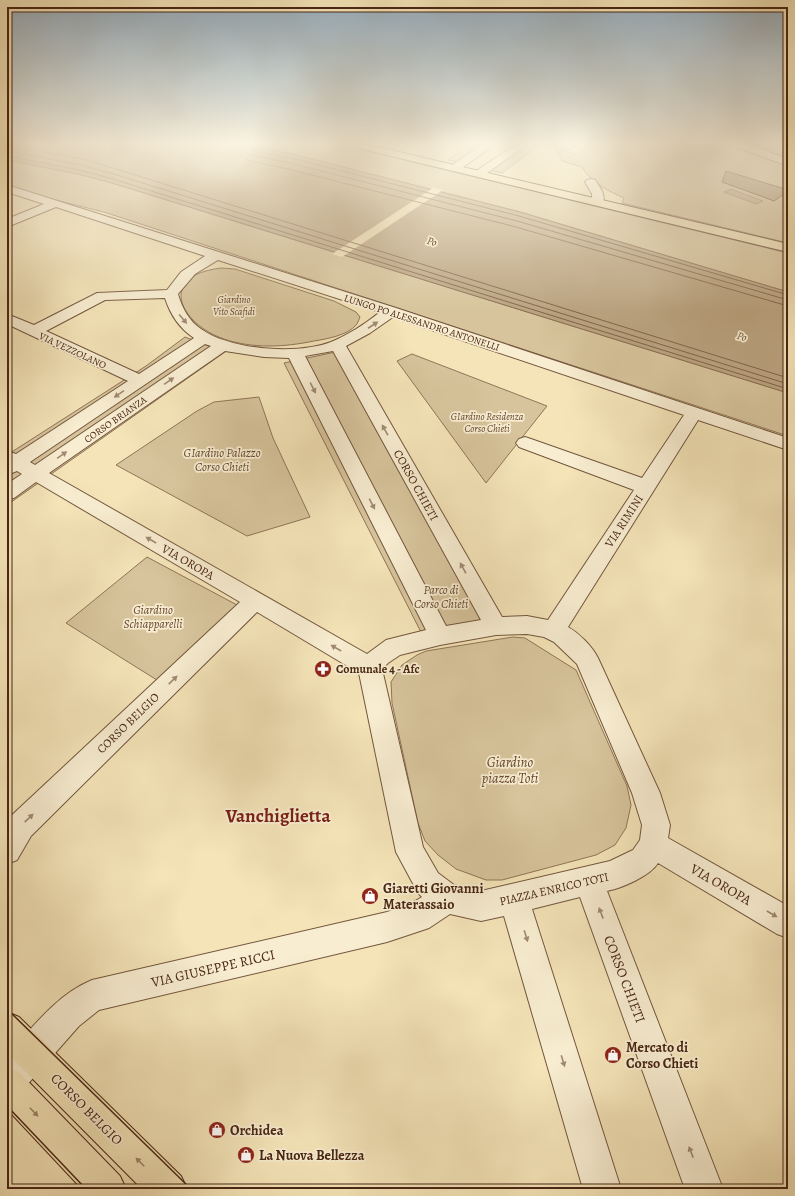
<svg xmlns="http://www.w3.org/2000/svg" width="795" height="1196" font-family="Alegreya,serif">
<rect width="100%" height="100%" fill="#f4e4b8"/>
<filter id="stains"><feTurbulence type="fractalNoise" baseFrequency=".005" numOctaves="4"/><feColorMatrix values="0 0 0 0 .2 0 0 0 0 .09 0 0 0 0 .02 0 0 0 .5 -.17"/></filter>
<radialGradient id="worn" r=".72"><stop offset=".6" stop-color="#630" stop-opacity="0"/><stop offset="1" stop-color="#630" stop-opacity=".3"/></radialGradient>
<path fill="#d7c49c" stroke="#907558" d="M243,145H343L788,253V292L520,212L292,154Z
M471,145H483L458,162L448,160Z
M525,145H539L502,173L489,170Z
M589,145H731L741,150L788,166V243L622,203L624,198C610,192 589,181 582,167L562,161L556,149L576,154Z
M751,145H788V159Z
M7,160L78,174L112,183L788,393V436L104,212L7,188Z
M221,268L235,269L334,301L356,312L360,317C359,319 358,323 356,325C348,335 327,339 314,341C285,347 253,349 224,339C180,324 156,276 221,268Z
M185,337L225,352L7,505V455L146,366Z
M345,350L496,626L424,638L284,363Z
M412,354L547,406L486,483L397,361Z
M259,397L273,438L310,517L247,536L116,465L197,411L214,402Z
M147,557L239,606L160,682L66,623Z
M513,637L525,638L576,670L627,786L631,805L626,828L615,845L596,855L502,880H486L456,869L438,855L425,841L418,823L392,703L391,682L402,665L417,655L426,651Z"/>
<path fill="#baa380" stroke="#8c7155" d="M7,145H243L292,154L520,212L788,292V393L112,183L78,174L7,160Z
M731,189L763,201L756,204L724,192Z"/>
<path fill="#f4e4b8" d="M433,188L443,190L342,257L332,254Z"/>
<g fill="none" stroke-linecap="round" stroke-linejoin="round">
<path stroke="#81644a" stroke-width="1" d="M7,145L82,159L116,169L788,378
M238,145L241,155L250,161L288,169L516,227L788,306
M244,145L246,152L251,155L290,163L517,221L788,300
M249,145L253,151L291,158L519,216L788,295
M7,151L80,165L114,174L788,384
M7,156L79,170L113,179L788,389"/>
</g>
<path fill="#a18969" stroke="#482614" d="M726,171L788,190V191L774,201L722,182Z"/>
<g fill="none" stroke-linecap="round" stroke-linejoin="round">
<g stroke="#73563d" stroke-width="2">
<path id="minor" d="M482,145H494L459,170H451L450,168L451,166Z
M515,145H527L484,175H476L474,173L476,171Z
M555,145H573L574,146L569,149L556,147Z
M736,145H750L788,159V166L737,147Z
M591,179L595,180C600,187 607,196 602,205H594L592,202V194L585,182L587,180Z
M7,185L396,308L788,438V450L698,420L568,627C580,634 592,646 598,658L660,793L670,825L668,838L788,906V938L777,934L658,863C650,876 622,888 607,891L723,1189H685L580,897L532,909L621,1189H583L504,916L481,921L450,914L429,928L387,942L99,1010L79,1026L19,1094L7,1099V1056C32,1028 56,995 92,980L387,912L410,904L422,897L418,893L396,852L359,673L257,612L31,836L17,860L7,864V823L11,816L240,602L36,482L14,498L7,499V484L22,474L17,471L7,475V451L16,454L128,381L7,324V314L34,325L97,293L167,290L181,272L205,256L56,207L7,227V219L44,204L7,192ZM218,260L380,312C365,324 348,335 331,342C297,355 230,350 201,329C189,321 182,308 178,294L195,274ZM165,298C170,314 180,329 194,338L139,374L46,331L105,300ZM393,317L684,415L642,478L531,439L525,437L519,439L516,443L519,447L634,490L548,620L527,616L502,617L346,346L370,333ZM205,344L211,346L35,465L30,462ZM225,351L264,357L289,358L426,630L386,640L367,654L49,473ZM333,351L481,620L446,626L305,356ZM527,634L544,637L554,642L577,664L632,793L642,825L640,840L633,850L610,861L481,891L454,885L438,873L423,847L382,669L388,663L400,655L440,645L496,635Z"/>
</g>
<g stroke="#482614" stroke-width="2">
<path id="major" d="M353,145H370L788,244V252L358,148Z
M7,1012L19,1017L181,1176L187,1189H142L7,1053Z
M7,1067L19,1072L120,1176L126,1189H82L7,1109Z"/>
</g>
<use href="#minor" fill="#f8edd1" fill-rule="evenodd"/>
<use href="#major" fill="#f4e4b8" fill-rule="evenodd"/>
<path stroke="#482614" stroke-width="1.5" d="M7,1009L191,1189
M7,1106L86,1189"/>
</g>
<defs><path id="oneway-solid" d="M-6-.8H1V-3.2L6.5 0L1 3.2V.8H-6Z"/></defs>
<g fill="#a08a72">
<use href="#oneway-solid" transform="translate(183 319) rotate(50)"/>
<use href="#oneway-solid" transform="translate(373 325) rotate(-33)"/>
<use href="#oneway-solid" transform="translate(169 381) rotate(-35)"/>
<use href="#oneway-solid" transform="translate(313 388) rotate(63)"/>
<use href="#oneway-solid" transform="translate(119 394) rotate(146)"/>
<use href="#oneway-solid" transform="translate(385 430) rotate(-119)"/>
<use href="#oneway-solid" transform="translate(62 455) rotate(-35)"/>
<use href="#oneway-solid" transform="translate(372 504) rotate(63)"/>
<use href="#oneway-solid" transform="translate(151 540) rotate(-150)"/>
<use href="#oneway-solid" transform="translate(463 568) rotate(-119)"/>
<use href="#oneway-solid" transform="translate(336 648) rotate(-150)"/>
<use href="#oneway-solid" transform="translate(173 680) rotate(-44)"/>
<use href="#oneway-solid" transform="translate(29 818) rotate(-44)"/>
<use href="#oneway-solid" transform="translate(601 913) rotate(-111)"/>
<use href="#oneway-solid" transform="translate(772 914) rotate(30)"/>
<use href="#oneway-solid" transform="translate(526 936) rotate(73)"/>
<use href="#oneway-solid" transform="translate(563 1061) rotate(73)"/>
<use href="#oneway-solid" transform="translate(691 1152) rotate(-111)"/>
</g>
<g fill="#9e8566">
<use href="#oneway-solid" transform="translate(34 1112) rotate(46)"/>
<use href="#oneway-solid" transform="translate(140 1162) rotate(-135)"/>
</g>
<linearGradient id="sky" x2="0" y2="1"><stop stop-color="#95adbe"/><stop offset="0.46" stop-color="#faf3df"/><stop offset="1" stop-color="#faf3df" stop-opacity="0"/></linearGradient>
<rect width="795" height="312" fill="url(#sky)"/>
<defs>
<g id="pharmacy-disc" transform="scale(0.9)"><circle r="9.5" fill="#8f2418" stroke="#f8edd1"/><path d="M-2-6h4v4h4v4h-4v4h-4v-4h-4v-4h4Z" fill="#fff"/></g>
<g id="shop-disc" transform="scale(0.9)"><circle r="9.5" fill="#8f2418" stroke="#f8edd1"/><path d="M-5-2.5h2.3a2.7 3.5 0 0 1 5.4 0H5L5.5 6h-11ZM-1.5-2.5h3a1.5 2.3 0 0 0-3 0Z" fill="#fff"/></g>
</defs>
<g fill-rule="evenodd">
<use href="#pharmacy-disc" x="323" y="669"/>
<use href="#shop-disc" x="370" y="896"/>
<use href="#shop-disc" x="613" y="1055"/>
<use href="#shop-disc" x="217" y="1130"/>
<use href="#shop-disc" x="246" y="1155"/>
</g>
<g text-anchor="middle" stroke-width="3.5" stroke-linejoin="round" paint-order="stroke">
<g font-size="10" font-style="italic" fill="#65462f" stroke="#f8edd1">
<text x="234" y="303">Giardino<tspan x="234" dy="12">Vito Scafidi</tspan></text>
<text x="487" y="420">GIardino Residenza<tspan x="487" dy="12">Corso Chieti</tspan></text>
</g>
<g font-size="10" fill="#482614" stroke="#f8edd1">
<text transform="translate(422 322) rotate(18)" y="4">LUNGO PO ALESSANDRO ANTONELLI</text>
<text transform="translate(73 350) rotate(25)" y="4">VIA VEZZOLANO</text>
<text transform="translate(115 419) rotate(-35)" y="4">CORSO BRIANZA</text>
</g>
<g font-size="11" font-style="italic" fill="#6a4c34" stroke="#f8edd1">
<text transform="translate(432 241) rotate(17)" y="4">Po</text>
<text transform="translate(742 336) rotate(17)" y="4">Po</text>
</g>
<g font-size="12" font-style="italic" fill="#65462f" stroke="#f8edd1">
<text x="222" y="457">GIardino Palazzo<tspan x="222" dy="14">Corso Chieti</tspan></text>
<text x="441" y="594">Parco di<tspan x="441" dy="14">Corso Chieti</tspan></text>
<text x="153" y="614">Giardino<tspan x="153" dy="14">Schiapparelli</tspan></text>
</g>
<g font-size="12" fill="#482614" stroke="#f8edd1">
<text transform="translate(416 485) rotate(61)" y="4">CORSO CHIETI</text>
<text transform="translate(624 521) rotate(-57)" y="4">VIA RIMINI</text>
<text transform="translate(188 562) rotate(30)" y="4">VIA OROPA</text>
<text transform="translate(128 723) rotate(-44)" y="4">CORSO BELGIO</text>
<text transform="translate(554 889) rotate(-13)" y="4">PIAZZA ENRICO TOTI</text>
</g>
<g font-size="12" font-weight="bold" fill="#482614" stroke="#f8edd1" text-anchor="start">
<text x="336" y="673">Comunale 4 - Afc</text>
</g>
<g font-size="14" font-style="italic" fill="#65462f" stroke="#f8edd1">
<text x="510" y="767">Giardino<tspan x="510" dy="16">piazza Toti</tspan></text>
</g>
<g font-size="14" fill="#482614" stroke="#f8edd1">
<text transform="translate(721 884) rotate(30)" y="5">VIA OROPA</text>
<text transform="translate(213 968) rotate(-13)" y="5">VIA GIUSEPPE RICCI</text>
<text transform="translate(625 979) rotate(69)" y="5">CORSO CHIETI</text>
<text transform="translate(87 1109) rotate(45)" y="5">CORSO BELGIO</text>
</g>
<g font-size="14" font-weight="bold" fill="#482614" stroke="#f8edd1" text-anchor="start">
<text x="383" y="893">Giaretti Giovanni<tspan x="383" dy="16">Materassaio</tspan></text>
<text x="626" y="1052">Mercato di<tspan x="626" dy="16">Corso Chieti</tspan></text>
<text x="230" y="1135">Orchidea</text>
<text x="259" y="1160">La Nuova Bellezza</text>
</g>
<g font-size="19" font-weight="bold" fill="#7a1f14" stroke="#f8edd1">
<text x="278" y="822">Vanchiglietta</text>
</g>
</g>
<rect width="795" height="1196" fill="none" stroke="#f4e4b8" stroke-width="24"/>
<rect x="8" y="8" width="779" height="1180" fill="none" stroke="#482614" stroke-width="2"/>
<rect x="12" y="12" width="771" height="1172" fill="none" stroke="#482614"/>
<rect width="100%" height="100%" filter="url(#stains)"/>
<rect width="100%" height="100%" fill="url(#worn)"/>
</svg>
